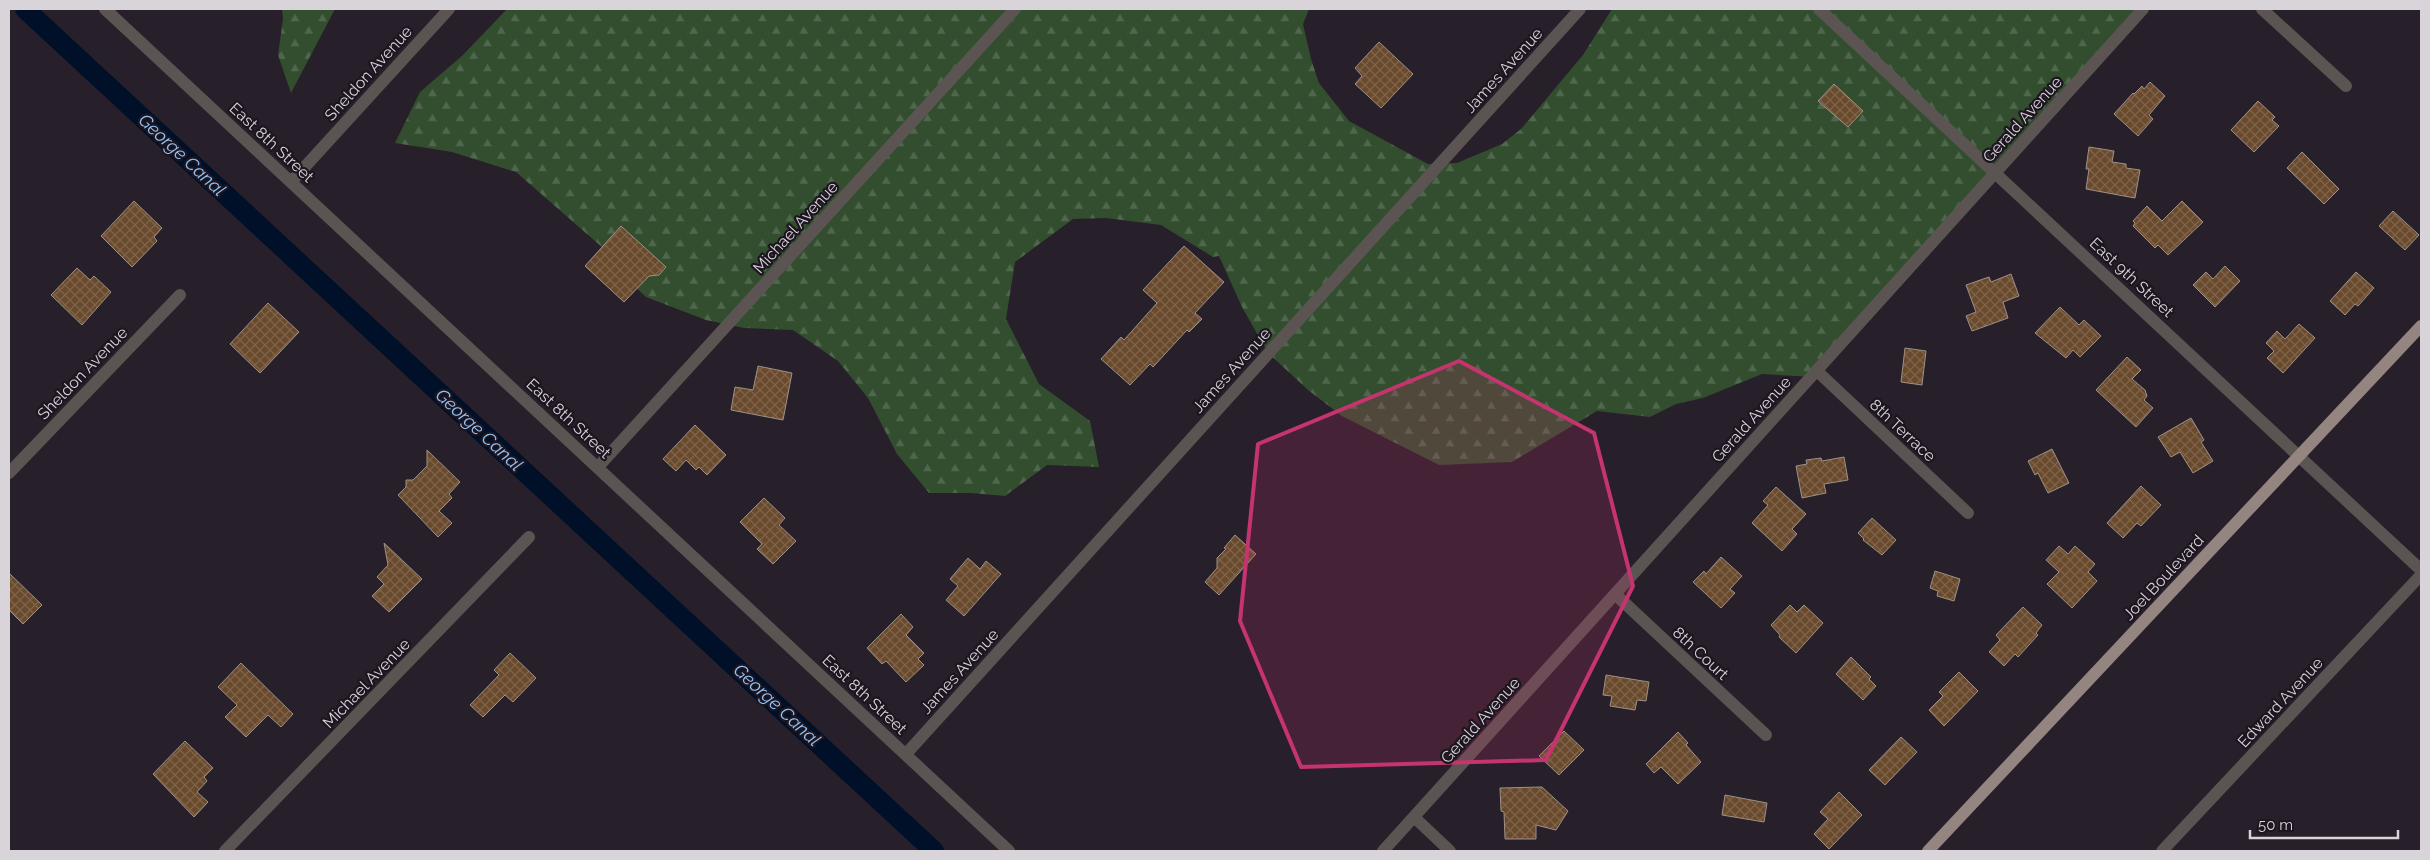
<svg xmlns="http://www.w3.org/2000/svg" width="2430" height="860" font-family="Raleway,sans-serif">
<defs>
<pattern id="forest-firs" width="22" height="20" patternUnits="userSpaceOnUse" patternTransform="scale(1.25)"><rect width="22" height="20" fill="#324e2f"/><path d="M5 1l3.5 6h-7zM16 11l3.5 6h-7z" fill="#4f674d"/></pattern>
<pattern id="building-cross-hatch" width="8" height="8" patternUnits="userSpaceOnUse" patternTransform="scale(1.25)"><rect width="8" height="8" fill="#6a4a2d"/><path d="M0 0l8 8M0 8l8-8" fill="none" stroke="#7f634b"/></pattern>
</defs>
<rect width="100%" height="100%" fill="#271f29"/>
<path fill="url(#forest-firs)" d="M282,9H335L291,93L278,55L283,19Z
M507,9H1309L1303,24L1311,59L1319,83L1349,121L1428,164L1457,163L1502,144L1521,129L1583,55L1612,9H2146L1814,377L1762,374L1703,398L1676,404L1650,417L1597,411L1512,462L1439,465L1342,416L1308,390L1268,353L1242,307L1219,256L1213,257L1161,225L1106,218L1073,219L1015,262L1006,319L1039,384L1090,421L1099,467L1047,465L1005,496L971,493H929L897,454L868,398L838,361L793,330L744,328L706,320L646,297L602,256L603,248L516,172L452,152L395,143L420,92L463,55Z"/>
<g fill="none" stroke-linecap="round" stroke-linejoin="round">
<path stroke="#001029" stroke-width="20" d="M25,9L934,851"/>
</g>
<path fill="url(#building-cross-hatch)" stroke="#9e9186" d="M1379,42L1413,74L1381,108L1355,84L1362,76L1355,68Z
M2150,82L2165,96L2149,115L2153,119L2138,136L2114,114L2133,93L2134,94L2142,86L2144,89Z
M1834,84L1863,111L1848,127L1818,101Z
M2258,101L2275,117L2272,120L2279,126L2254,152L2231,130Z
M2089,147L2114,151L2112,162L2126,164V168L2140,170L2135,198L2086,189L2089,169H2086Z
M2302,152L2339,189L2324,204L2287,168Z
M134,201L162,228L154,237L157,241L132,267L101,236Z
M2182,201L2203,222L2168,255L2158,245L2155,248L2133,226L2135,223L2133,221L2147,206L2162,221Z
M2393,211L2419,235L2405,250L2379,226Z
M621,226L666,267L659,275L649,276L624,302L585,266Z
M1184,246L1224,282L1195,313L1202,319L1189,332L1187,330L1153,367L1150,364L1130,385L1101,359L1121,337L1124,340L1157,303L1143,290Z
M2225,266L2240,281L2215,307L2193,285L2206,272L2213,279Z
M77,268L90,280L94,276L111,292L82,325L51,295Z
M2356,272L2374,288L2358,306L2355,304L2345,315L2330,301Z
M2011,274L2019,296L2003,302L2008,318L1972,331L1966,316L1976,312L1966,285L1989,277L1991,282Z
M268,303L299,332L260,373L230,344Z
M2060,307L2079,325L2084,320L2101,336L2080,357L2073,350L2066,358L2035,333Z
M2299,324L2315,338L2283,373L2267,358L2274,351L2266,343L2277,331L2285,339Z
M1905,348L1926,351L1922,385L1901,382Z
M2127,357L2141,370L2132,379L2145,390L2147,396L2144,400L2153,408L2136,427L2096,390Z
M758,366L792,373L783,420L731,410L735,387L753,390Z
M2191,418L2204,440L2201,442L2213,461L2193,473L2180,452L2171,457L2158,437Z
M695,425L726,455L707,475L699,467L696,470L686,460L676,471L663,459Z
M2052,449L2069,483L2048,493L2038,473L2035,475L2028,461Z
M427,450L460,482L449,494L452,498L439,511L452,523L438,537L398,495L406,487V480H413L427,466Z
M1844,457L1848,480L1824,484L1826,493L1802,498L1796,466L1807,464L1806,460L1821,458L1822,461Z
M2141,486L2161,505L2141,526L2137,523L2123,538L2107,523Z
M1776,487L1806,514L1792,529L1797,534L1782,551L1752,523L1768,505L1763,501Z
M764,498L785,518L779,525L796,541L773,564L757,549L762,544L740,522Z
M1872,518L1896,540L1882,555L1863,540L1864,539L1858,533Z
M1235,535L1256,554L1219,595L1205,582L1217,568V558L1226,549L1224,548Z
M384,543L422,579L389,612L372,596L384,584L377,577L388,565Z
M2059,546L2068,554L2075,546L2095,564L2088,572L2097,581L2072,608L2047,584L2059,572L2046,560Z
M1721,557L1742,576L1730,589L1735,593L1721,608L1693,582L1704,571L1706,574Z
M968,558L980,569L986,561L1001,574L964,616L946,600L958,586L950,579Z
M1935,571L1960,579L1954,601L1937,596L1938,591L1930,588Z
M9,573L42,605L23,624L9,610Z
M1790,605L1797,612L1804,605L1823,623L1796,653L1779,637L1780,635L1771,625Z
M2023,607L2042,625L2036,633L2038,635L2018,657L2015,654L2004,666L1989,652L2000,640L1996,635Z
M901,614L913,627L906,635L924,653L918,659L924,665L906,682L886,661L882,664L867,648Z
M510,653L536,678L513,702L505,695L483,717L470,705L499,675L494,670Z
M1851,657L1871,677L1869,679L1876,686L1863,700L1836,674Z
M241,663L293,714L281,727L268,715L246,737L225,717L237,705L218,687Z
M1959,672L1978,691L1944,726L1929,710L1943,696L1939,692Z
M1606,675L1649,682L1646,701L1637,700L1635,710L1610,706L1612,696L1603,695Z
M1564,731L1584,750L1559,775L1539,756Z
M1678,732L1688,743L1686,745L1701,762L1678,784L1661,767L1654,773L1646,764Z
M1901,737L1917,752L1885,785L1869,770Z
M185,741L213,768L204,777L207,781L197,792L208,802L194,817L153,774Z
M1542,787L1568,811L1556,830L1536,825V839H1505L1504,812L1501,811L1500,788Z
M1839,792L1862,815L1829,849L1814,834L1828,819L1820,812Z
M1725,795L1767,803L1764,822L1722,815Z"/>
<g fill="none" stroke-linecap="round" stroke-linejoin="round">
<path stroke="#5b5452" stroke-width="12" d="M105,9L1009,851
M1819,9L2421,570
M2262,9L2346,86
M291,182L449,9
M1817,371L1968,513
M598,467L1015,9
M9,473L180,295
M1615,594L1766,735
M906,754L1580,9
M1414,817L1450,851
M225,851L529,537
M1383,851L2143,9
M2162,851L2421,575"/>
<path stroke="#948581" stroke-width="12" d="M1928,851L2421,326"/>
</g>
<path fill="#c5346e" fill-opacity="0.2" stroke="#c5346e" stroke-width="4" stroke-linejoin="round" d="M1459,361L1594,433L1633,586L1546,760L1301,767L1240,621L1258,444Z"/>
<g text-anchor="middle" stroke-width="4.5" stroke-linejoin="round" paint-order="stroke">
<g font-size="16" fill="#d9d3da" stroke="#1d1620">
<text transform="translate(1503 70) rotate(-48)" y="6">James Avenue</text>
<text transform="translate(368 73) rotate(-48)" y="6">Sheldon Avenue</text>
<text transform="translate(2022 119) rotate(-48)" y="6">Gerald Avenue</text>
<text transform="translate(272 142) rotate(43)" y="6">East 8th Street</text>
<text transform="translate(795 227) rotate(-48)" y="6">Michael Avenue</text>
<text transform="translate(2132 277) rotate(43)" y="6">East 9th Street</text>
<text transform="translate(1231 370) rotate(-48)" y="6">James Avenue</text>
<text transform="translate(82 373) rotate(-46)" y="6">Sheldon Avenue</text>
<text transform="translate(569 418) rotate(43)" y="6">East 8th Street</text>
<text transform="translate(1751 419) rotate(-48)" y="6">Gerald Avenue</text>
<text transform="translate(1903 430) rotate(43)" y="6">8th Terrace</text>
<text transform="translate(2163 577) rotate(-47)" y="6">Joel Boulevard</text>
<text transform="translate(1701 653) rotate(43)" y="6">8th Court</text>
<text transform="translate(959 671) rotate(-48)" y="6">James Avenue</text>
<text transform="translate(366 683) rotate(-46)" y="6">Michael Avenue</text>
<text transform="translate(865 694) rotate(43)" y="6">East 8th Street</text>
<text transform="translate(2280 702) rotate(-47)" y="6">Edward Avenue</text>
<text transform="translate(1480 720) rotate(-48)" y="6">Gerald Avenue</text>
</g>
<g font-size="18" font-style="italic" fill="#92c4f9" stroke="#1d1620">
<text transform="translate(182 155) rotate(43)" y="6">George Canal</text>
<text transform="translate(479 430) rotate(43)" y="6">George Canal</text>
<text transform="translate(777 705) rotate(43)" y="6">George Canal</text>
</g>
</g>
<rect width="2430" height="860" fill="none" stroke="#d9d3da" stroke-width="20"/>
<path d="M2250 830v8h148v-8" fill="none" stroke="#d9d3da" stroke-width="2.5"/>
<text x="2258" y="830" font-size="15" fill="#d9d3da" stroke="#1d1620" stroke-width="4" paint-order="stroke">50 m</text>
</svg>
